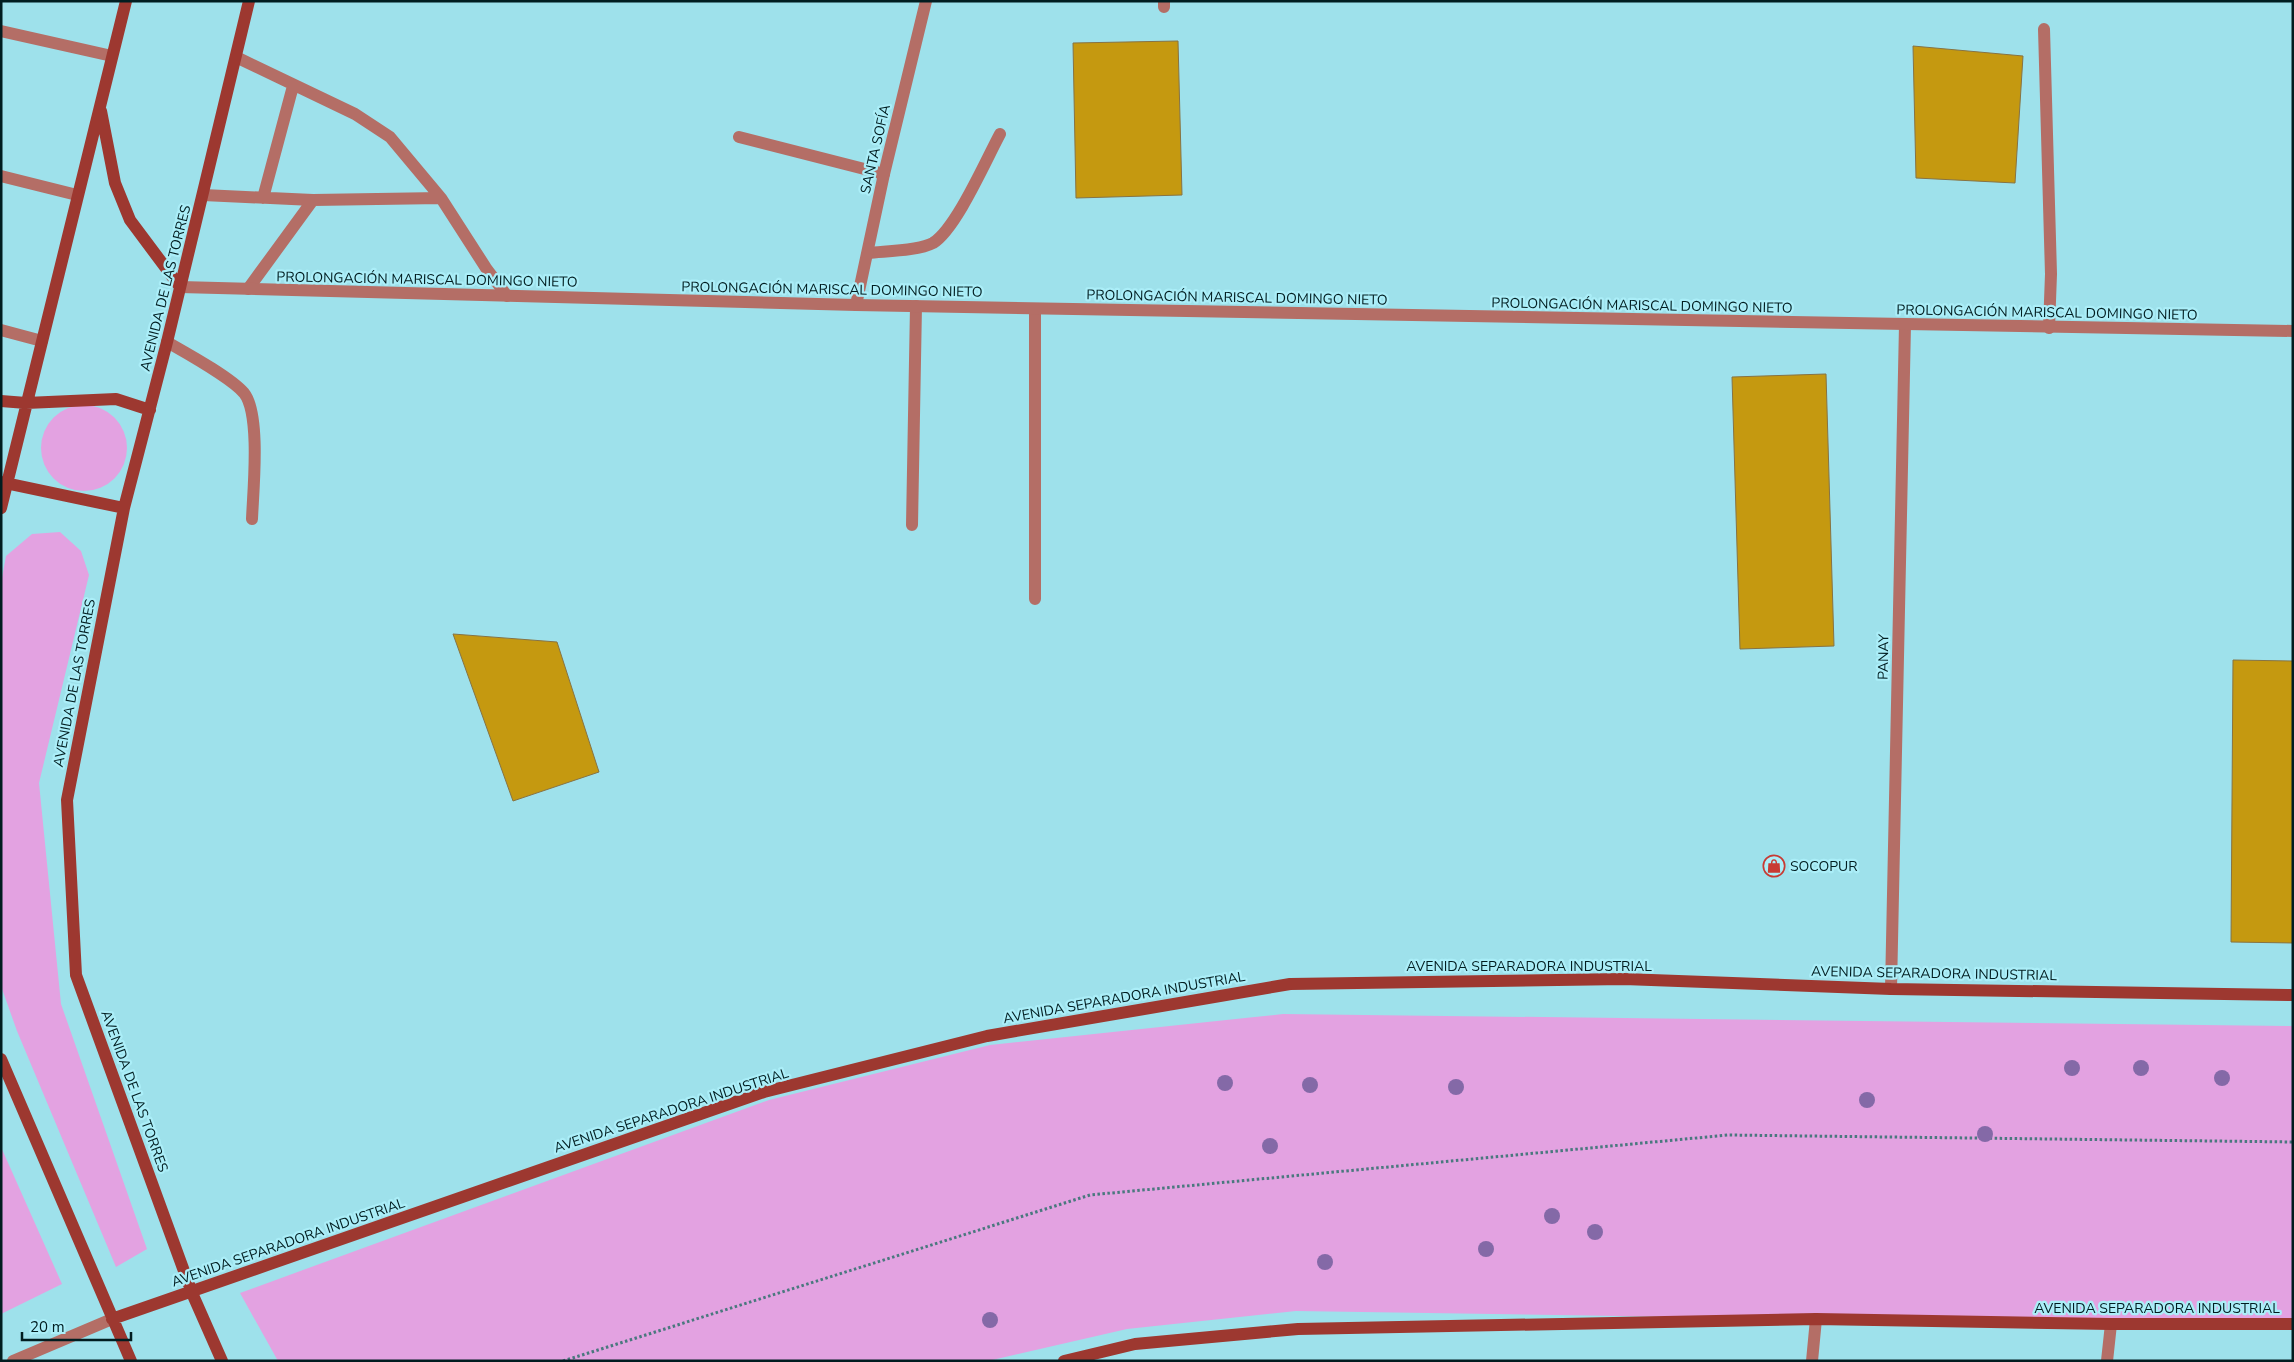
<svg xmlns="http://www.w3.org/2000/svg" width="2294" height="1362" font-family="'Nunito Sans',sans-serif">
<rect width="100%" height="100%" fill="#9ee1eb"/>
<path fill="#e3a2e1" d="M41 448a43 43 0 1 1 86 0a43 43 0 1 1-86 0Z
M60,532L81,551L89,575L39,783L61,1004L147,1249L116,1267L17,1031L1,986V583L6,556L32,534Z
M1283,1014L2293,1026V1320L1814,1319L1296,1311L1127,1329L988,1361H278L240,1293L769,1100L990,1045Z
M1,1147L62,1284L1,1314Z"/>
<path fill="#c59910" stroke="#867344" d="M1178,41L1182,195L1076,198L1073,43Z
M1913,46L2023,56L2015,183L1916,178Z
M1826,374L1834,646L1740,649L1732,377Z
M453,634L557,642L599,772L513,801Z
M2233,660L2293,661V943L2231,942Z"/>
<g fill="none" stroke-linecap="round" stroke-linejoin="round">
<path stroke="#4a787e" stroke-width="3" stroke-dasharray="2.5 2.5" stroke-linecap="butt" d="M563,1361L1090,1195L1728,1135L2293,1142"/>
<path stroke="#b46e66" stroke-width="12" d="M1164,7V1
M2044,29L2051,274L2049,328
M1,31L112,56
M236,57L355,114L390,137L441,198
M739,137L884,174
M1,176L77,195
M203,195L313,200
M263,198L293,86
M868,253C885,251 918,251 933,243C956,229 986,160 1000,134
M248,289L313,200L441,198L486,268L507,296
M1035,309V599
M1,330L42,341
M167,342C188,354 230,377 244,393C261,414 253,492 252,519
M912,525L916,306"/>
<path stroke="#b46e66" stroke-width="12" d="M856,305L884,174L926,1
M1891,989L1905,325
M1812,1361L1816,1319
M2107,1361L2111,1324"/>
<path stroke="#b46e66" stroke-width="12" d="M180,287L856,305L2293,331
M13,1361L112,1319"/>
<path stroke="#9d3830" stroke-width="12" d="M101,111L115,183L130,220L180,287
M1,401L26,403L116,399L150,410
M1,482L124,508
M1,508L126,1
M1,1059L131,1361
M112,1319L764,1092L987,1036L1290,984L1624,979L1891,989L2293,995
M222,1361L192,1293L76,975L67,800L124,508L167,342L249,1
M1064,1361L1135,1344L1298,1329L1816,1319L2111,1324H2293"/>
</g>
<g fill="#8469a7">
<circle cx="2072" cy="1068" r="8"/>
<circle cx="2141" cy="1068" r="8"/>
<circle cx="2222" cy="1078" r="8"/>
<circle cx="1225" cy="1083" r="8"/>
<circle cx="1310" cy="1085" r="8"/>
<circle cx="1456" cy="1087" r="8"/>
<circle cx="1867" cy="1100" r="8"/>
<circle cx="1985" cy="1134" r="8"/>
<circle cx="1270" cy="1146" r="8"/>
<circle cx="1552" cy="1216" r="8"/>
<circle cx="1595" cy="1232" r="8"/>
<circle cx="1486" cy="1249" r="8"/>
<circle cx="1325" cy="1262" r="8"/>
<circle cx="990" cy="1320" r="8"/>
</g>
<defs>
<g id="shop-ring" transform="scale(1.125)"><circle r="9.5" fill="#abeef8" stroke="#c83a33" stroke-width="1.5"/><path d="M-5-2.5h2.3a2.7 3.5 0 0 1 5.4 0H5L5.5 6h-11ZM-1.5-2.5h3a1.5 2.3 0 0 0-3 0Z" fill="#c83a33"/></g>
</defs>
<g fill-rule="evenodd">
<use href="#shop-ring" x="1774" y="866"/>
</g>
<g text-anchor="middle" stroke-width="4.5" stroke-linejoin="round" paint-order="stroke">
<g font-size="14" fill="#011d20" stroke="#abeef8">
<text transform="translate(875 149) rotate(-77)" y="5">SANTA SOFÍA</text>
<text transform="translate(427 279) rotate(1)" y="5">PROLONGACIÓN MARISCAL DOMINGO NIETO</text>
<text transform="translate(165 288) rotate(-76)" y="5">AVENIDA DE LAS TORRES</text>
<text transform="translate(832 289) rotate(1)" y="5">PROLONGACIÓN MARISCAL DOMINGO NIETO</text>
<text transform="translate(1237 297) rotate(1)" y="5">PROLONGACIÓN MARISCAL DOMINGO NIETO</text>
<text transform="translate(1642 305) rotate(1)" y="5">PROLONGACIÓN MARISCAL DOMINGO NIETO</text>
<text transform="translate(2047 312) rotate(1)" y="5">PROLONGACIÓN MARISCAL DOMINGO NIETO</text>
<text transform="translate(1883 657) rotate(-89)" y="5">PANAY</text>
<text transform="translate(74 683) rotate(-79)" y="5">AVENIDA DE LAS TORRES</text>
<text x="1529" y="971">AVENIDA SEPARADORA INDUSTRIAL</text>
<text transform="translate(1934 973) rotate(1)" y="5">AVENIDA SEPARADORA INDUSTRIAL</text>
<text transform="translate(1124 997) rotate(-10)" y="5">AVENIDA SEPARADORA INDUSTRIAL</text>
<text transform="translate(135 1091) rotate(70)" y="5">AVENIDA DE LAS TORRES</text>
<text transform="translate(671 1110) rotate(-18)" y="5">AVENIDA SEPARADORA INDUSTRIAL</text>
<text transform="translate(288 1242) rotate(-19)" y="5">AVENIDA SEPARADORA INDUSTRIAL</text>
<text x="2157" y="1313">AVENIDA SEPARADORA INDUSTRIAL</text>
</g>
<g font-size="14" fill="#011d20" stroke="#abeef8" text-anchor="start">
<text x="1790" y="871">SOCOPUR</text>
</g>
</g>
<rect width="2294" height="1362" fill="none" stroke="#011d20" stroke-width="5"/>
<path d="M22 1332v8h109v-8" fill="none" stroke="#011d20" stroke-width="2.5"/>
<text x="30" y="1332" font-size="15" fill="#011d20" stroke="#abeef8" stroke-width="4" paint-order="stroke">20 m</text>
</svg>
